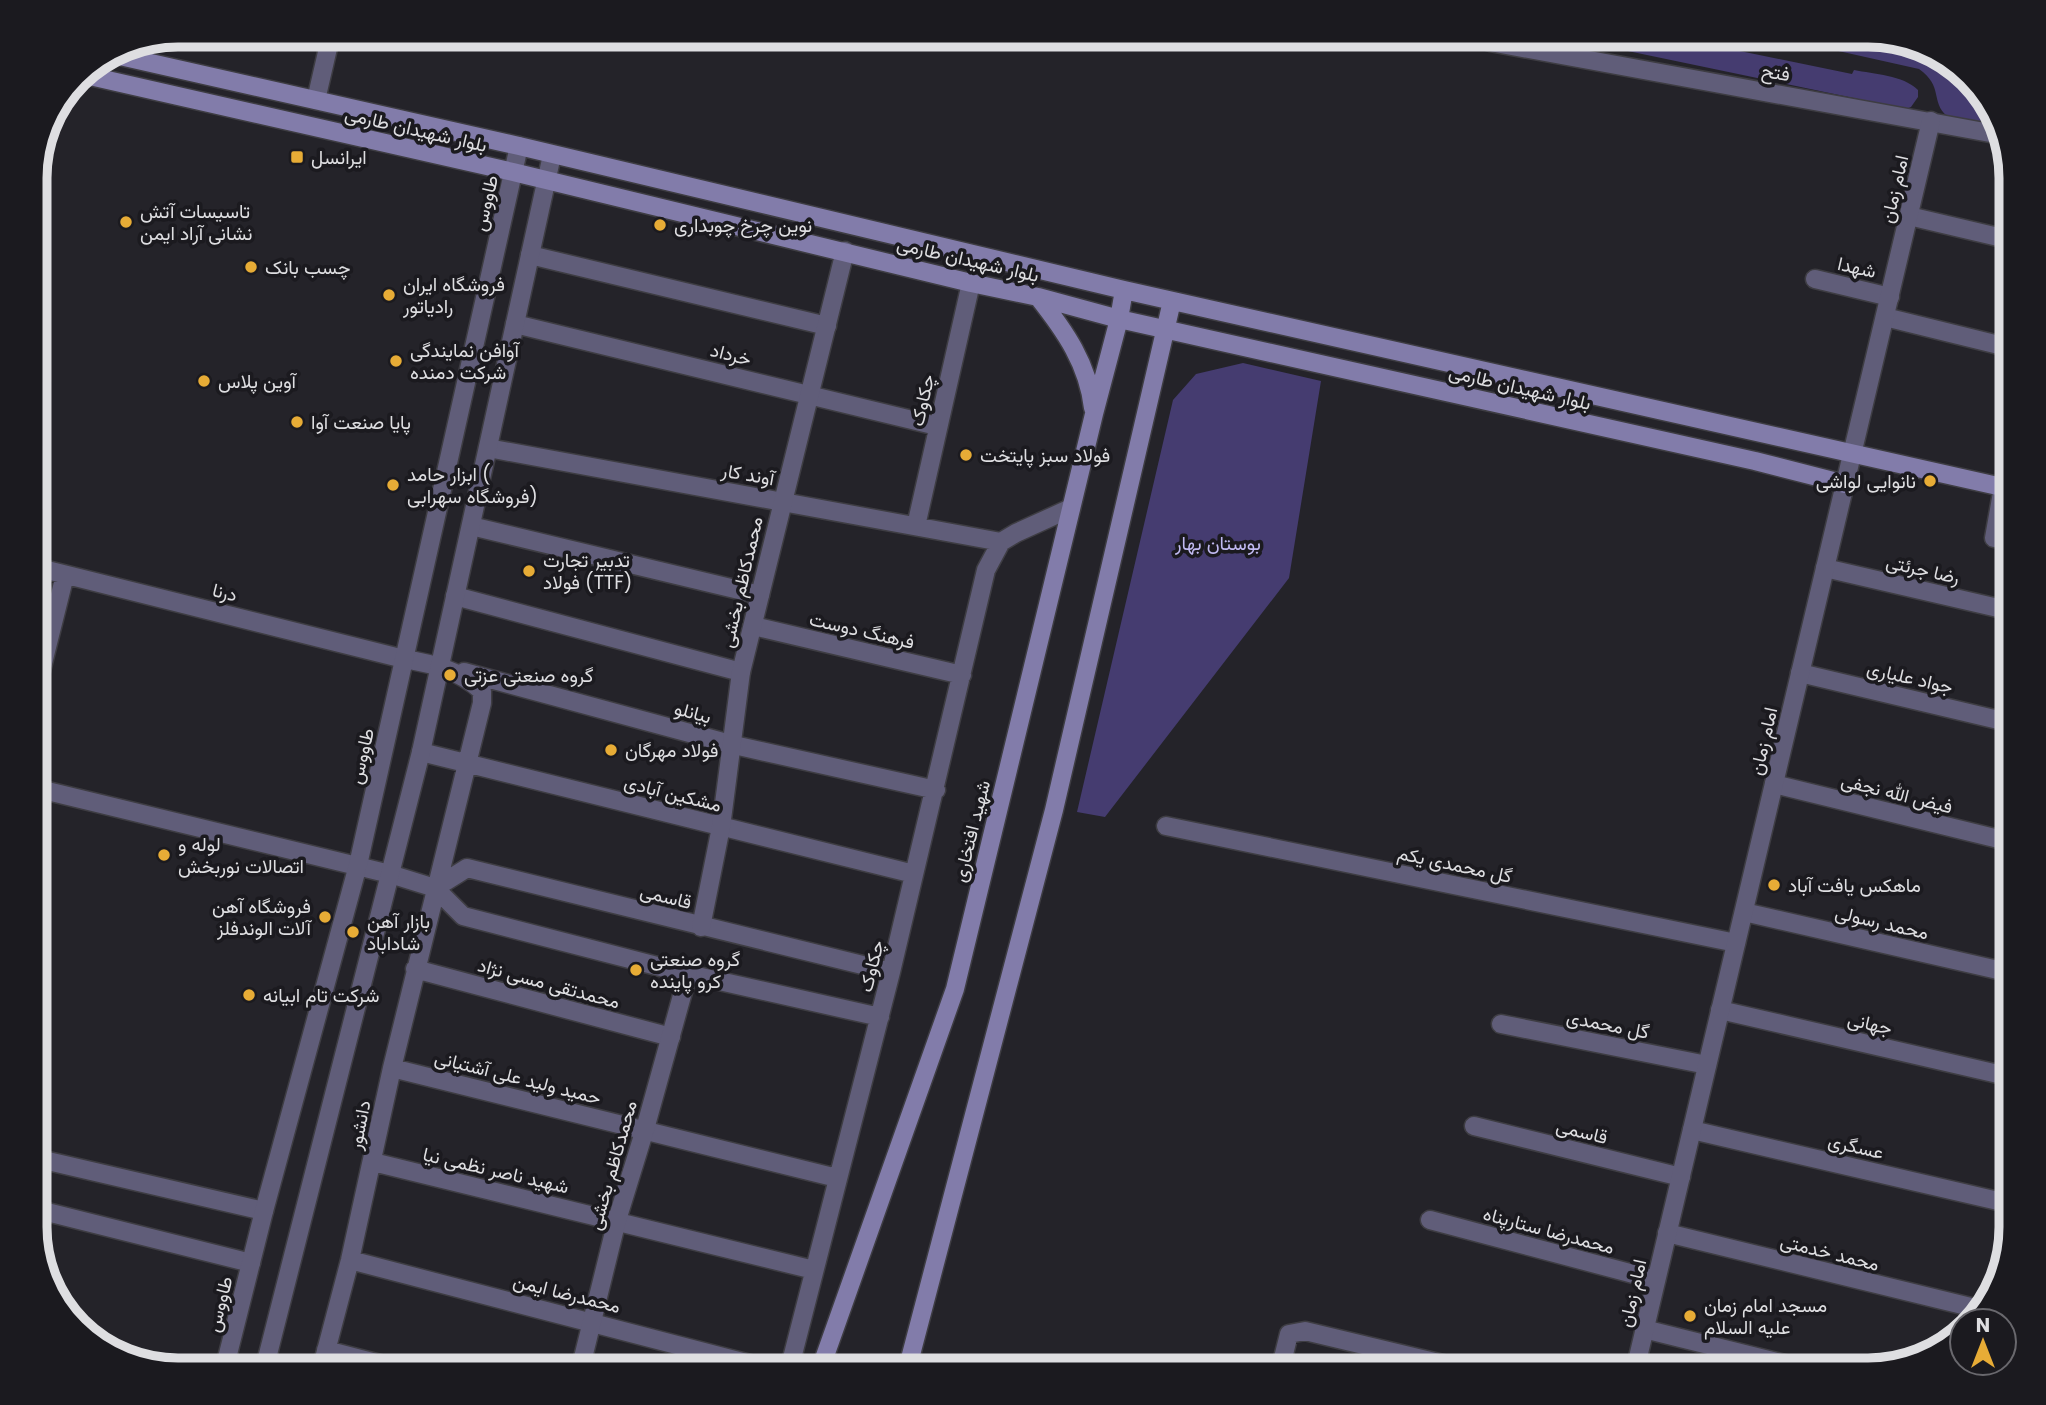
<svg xmlns="http://www.w3.org/2000/svg" width="2046" height="1405" font-family="Poppins,Vazirmatn,sans-serif">
<rect width="100%" height="100%" fill="#242329"/>
<path fill="#453c70" d="M1551,35H1691V41L1852,74L1854,70C1874,74 1903,75 1918,90V97L1911,107L1906,109Z
M1767,35H1868L1948,59L1996,115L1999,129L1947,116C1930,101 1944,87 1919,69Z
M1243,363L1321,381L1289,578L1105,817L1077,812L1173,400L1196,374Z"/>
<g fill="none" stroke-linecap="round" stroke-linejoin="round">
<g stroke="#3e3d43" stroke-width="21">
<path id="minor" d="M1490,42L2001,135
M316,100L331,35
M1909,216L2011,240
M530,255L827,326
M1815,279L1890,297
M1885,317L2011,348
M515,324L937,426
M488,448L1001,542
M471,526L760,595
M916,526L971,283
M1994,538L2003,487
M35,567L404,659C434,664 459,670 482,691V703L392,1068L350,1260L321,1370
M1825,568L2011,611
M455,596L741,672
M753,626L962,675
M464,672L734,745L936,790
M1800,673L2011,723
M35,695L65,575
M421,752L914,874
M1774,784L2011,842
M35,788L390,874L435,888L463,916L688,974L880,1017
M1166,826L1736,943
M435,888L467,868L891,972
M1744,912L2011,973
M415,969L671,1037
M1720,1010L2011,1077
M1501,1024L1707,1065
M392,1068L837,1178
M1474,1126L1681,1177
M1692,1130L2011,1204
M35,1158L264,1211
M373,1162L814,1270
M35,1209L251,1263
M1430,1220L1656,1280
M1667,1233L1983,1310
M350,1260L773,1370
M1644,1329L1809,1370
M326,1350L403,1370
M789,1370L891,972L986,570L1001,542L1016,533L1071,508
M1280,1370L1289,1334L1305,1331L1468,1370"/>
</g>
<g stroke="#3e3d43" stroke-width="21">
<path id="tertiary" d="M701,927L721,827L741,672L845,251
M224,1370L264,1211L358,865L519,146
M264,1370L421,752L552,155
M580,1370L617,1220L645,1129L688,974
M1635,1370L1931,121"/>
</g>
<g stroke="#3e3d43" stroke-width="21">
<path id="secondary" d="M111,54L519,146L1124,290L2011,489
M81,74L513,172L971,283L1038,297L1119,319L1755,461L1845,484
M1038,297C1065,331 1088,364 1093,408
M820,1370L955,989L1094,414L1119,319L1124,290
M907,1370L1054,810L1172,301"/>
</g>
<use href="#minor" stroke="#605d79" stroke-width="18"/>
<use href="#tertiary" stroke="#605d79" stroke-width="18"/>
<use href="#secondary" stroke="#827caa" stroke-width="18"/>
</g>
<g fill="#e7ac36" stroke="#1b1a1f" stroke-width="2.5">
<rect x="290" y="150" width="14" height="14" rx="3.5"/>
<circle cx="126" cy="222" r="7"/>
<circle cx="660" cy="225" r="7"/>
<circle cx="251" cy="267" r="7"/>
<circle cx="389" cy="295" r="7"/>
<circle cx="396" cy="361" r="7"/>
<circle cx="204" cy="381" r="7"/>
<circle cx="297" cy="422" r="7"/>
<circle cx="966" cy="455" r="7"/>
<circle cx="1930" cy="481" r="7"/>
<circle cx="393" cy="485" r="7"/>
<circle cx="529" cy="571" r="7"/>
<circle cx="450" cy="675" r="7"/>
<circle cx="611" cy="750" r="7"/>
<circle cx="164" cy="855" r="7"/>
<circle cx="1774" cy="885" r="7"/>
<circle cx="325" cy="917" r="7"/>
<circle cx="353" cy="932" r="7"/>
<circle cx="636" cy="970" r="7"/>
<circle cx="249" cy="995" r="7"/>
<circle cx="1690" cy="1316" r="7"/>
</g>
<g text-anchor="middle" stroke-width="7" stroke-linejoin="round" paint-order="stroke">
<g font-size="19" fill="#dedee1" stroke="#1b1a1f">
<text transform="translate(1776 72) rotate(10)" y="7">فتح</text>
<text transform="translate(416 129) rotate(13)" y="7">بلوار شهیدان طارمی</text>
<text transform="translate(1894 189) rotate(-77)" y="7">امام زمان</text>
<text transform="translate(485 203) rotate(-77)" y="7">طاووس</text>
<text transform="translate(968 259) rotate(13)" y="7">بلوار شهیدان طارمی</text>
<text transform="translate(1857 267) rotate(13)" y="7">شهدا</text>
<text transform="translate(731 354) rotate(14)" y="7">خرداد</text>
<text transform="translate(1520 387) rotate(13)" y="7">بلوار شهیدان طارمی</text>
<text transform="translate(922 400) rotate(-77)" y="7">چکاوک</text>
<text transform="translate(748 474) rotate(10)" y="7">آوند کار</text>
<text transform="translate(1923 569) rotate(13)" y="7">رضا جرئتی</text>
<text transform="translate(741 582) rotate(-77)" y="7">محمدکاظم بخشی</text>
<text transform="translate(225 592) rotate(14)" y="7">درنا</text>
<text transform="translate(862 630) rotate(13)" y="7">فرهنگ دوست</text>
<text transform="translate(1910 677) rotate(13)" y="7">جواد علیاری</text>
<text transform="translate(693 712) rotate(15)" y="7">بیانلو</text>
<text transform="translate(1763 741) rotate(-77)" y="7">امام زمان</text>
<text transform="translate(361 756) rotate(-77)" y="7">طاووس</text>
<text transform="translate(673 793) rotate(14)" y="7">مشکین آبادی</text>
<text transform="translate(1897 793) rotate(14)" y="7">فیض الله نجفی</text>
<text transform="translate(971 831) rotate(-76)" y="7">شهید افتخاری</text>
<text transform="translate(1455 864) rotate(12)" y="7">گل محمدی یکم</text>
<text transform="translate(666 896) rotate(14)" y="7">قاسمی</text>
<text transform="translate(1882 922) rotate(13)" y="7">محمد رسولی</text>
<text transform="translate(871 966) rotate(-76)" y="7">چکاوک</text>
<text transform="translate(549 983) rotate(15)" y="7">محمدتقی مسی نژاد</text>
<text transform="translate(1870 1023) rotate(13)" y="7">جهانی</text>
<text transform="translate(1608 1024) rotate(11)" y="7">گل محمدی</text>
<text transform="translate(518 1077) rotate(14)" y="7">حمید ولید علی آشتیانی</text>
<text transform="translate(359 1125) rotate(-79)" y="7">دانشور</text>
<text transform="translate(1582 1131) rotate(14)" y="7">قاسمی</text>
<text transform="translate(1856 1146) rotate(13)" y="7">عسگری</text>
<text transform="translate(612 1165) rotate(-74)" y="7">محمدکاظم بخشی</text>
<text transform="translate(496 1170) rotate(13)" y="7">شهید ناصر نظمی نیا</text>
<text transform="translate(1549 1230) rotate(15)" y="7">محمدرضا ستارپناه</text>
<text transform="translate(1830 1252) rotate(14)" y="7">محمد خدمتی</text>
<text transform="translate(567 1293) rotate(14)" y="7">محمدرضا ایمن</text>
<text transform="translate(1632 1293) rotate(-77)" y="7">امام زمان</text>
<text transform="translate(219 1304) rotate(-76)" y="7">طاووس</text>
</g>
<g font-size="19" fill="#dedee1" stroke="#1b1a1f" text-anchor="start">
<text x="311" y="164">ایرانسل</text>
<text x="140" y="218">تاسیسات آتش<tspan x="140" dy="22">نشانی آراد ایمن</tspan></text>
<text x="674" y="232">نوین چرخ چوبداری</text>
<text x="265" y="274">چسب بانک</text>
<text x="403" y="291">فروشگاه ایران<tspan x="403" dy="22">رادیاتور</tspan></text>
<text x="410" y="357">آوافن نمایندگی<tspan x="410" dy="22">شرکت دمنده</tspan></text>
<text x="218" y="388">آوین پلاس</text>
<text x="311" y="429">پایا صنعت آوا</text>
<text x="980" y="462">فولاد سبز پایتخت</text>
<text x="407" y="481">ابزار حامد (<tspan x="407" dy="22">فروشگاه سهرابی)</tspan></text>
<text x="1916" y="488" text-anchor="end">نانوایی لواشی</text>
<text x="543" y="567">تدبیر تجارت<tspan x="543" dy="22">فولاد (TTF)</tspan></text>
<text x="464" y="682">گروه صنعتی عزتی</text>
<text x="625" y="757">فولاد مهرگان</text>
<text x="178" y="851">لوله و<tspan x="178" dy="22">اتصالات نوربخش</tspan></text>
<text x="1788" y="892">ماهکس یافت آباد</text>
<text x="311" y="913" text-anchor="end">فروشگاه آهن<tspan x="311" dy="22">آلات الوندفلز</tspan></text>
<text x="367" y="928">بازار آهن<tspan x="367" dy="22">شاداباد</tspan></text>
<text x="650" y="966">گروه صنعتی<tspan x="650" dy="22">کرو پاینده</tspan></text>
<text x="263" y="1002">شرکت تام ابیانه</text>
<text x="1704" y="1312">مسجد امام زمان<tspan x="1704" dy="22">علیه السلام</tspan></text>
</g>
<g font-size="19" fill="#c1baf2" stroke="#1b1a1f">
<text x="1218" y="550">بوستان بهار</text>
</g>
</g>
<path d="M0 0H2046V1405H0ZM178 47H1868A131 131 0 0 1 1999 178V1227A131 131 0 0 1 1868 1358H178A131 131 0 0 1 47 1227V178A131 131 0 0 1 178 47Z" fill="#1b1a1f" fill-rule="evenodd"/>
<path fill="none" stroke="#dedee1" stroke-width="9" d="M178 47H1868A131 131 0 0 1 1999 178V1227A131 131 0 0 1 1868 1358H178A131 131 0 0 1 47 1227V178A131 131 0 0 1 178 47Z"/>
<g transform="translate(1983 1342)"><circle r="33" fill="#1b1a1f" stroke="#69686d" stroke-width="2"/>
<path d="M0-5L12 26L0 18L-12 26Z" fill="#e7ac36"/>
<text y="-10" font-size="19" font-weight="bold" text-anchor="middle" fill="#dedee1">N</text>
</g>
</svg>
